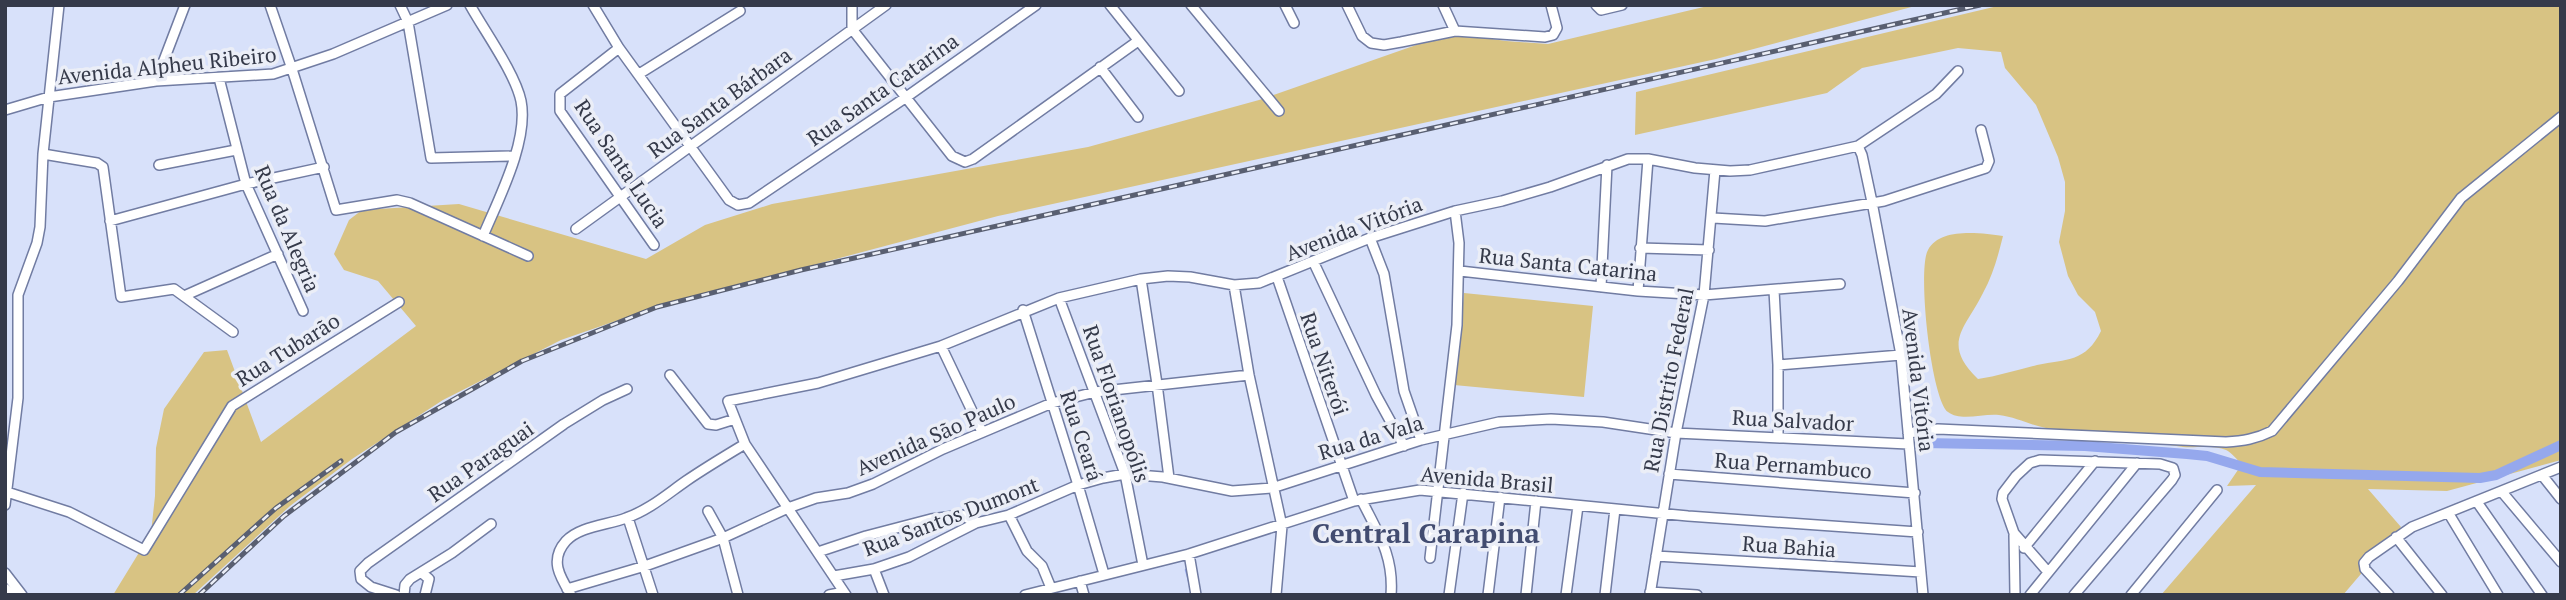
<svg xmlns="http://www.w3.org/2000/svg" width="2566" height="600" font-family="'PT Serif',serif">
<rect width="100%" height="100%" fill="#d8e1fa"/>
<path fill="#d8c383" d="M1712,5H1919L1716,59L998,216L659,306L561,340L443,400L352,459L290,506L193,595H113L151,533L155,496L156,448L164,409L204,352L227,350L261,442L416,326L378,281L344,270L334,254L349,220L362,210L459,204L646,259L705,225L772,204L1088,147L1259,100L1419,44L1464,35L1506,41L1548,44Z
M2002,5H2561V460L2447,491L2368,489L2401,527L2343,595H2161L2256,485L2227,486L2242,464C2237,460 2231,452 2226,450C2215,445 2195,448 2183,447C2138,440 2091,437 2046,428C2030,425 2016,417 1999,415C1984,413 1961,422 1948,412C1931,399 1917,269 1928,250C1940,227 1981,233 2003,236C1998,256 1993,275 1983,293C1965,329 1941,343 1978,379C1998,376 2017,370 2037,365C2067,359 2086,362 2101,331L2095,312L2078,295L2068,276L2059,242L2065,211V182L2058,157L2036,105L2005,68L2001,52L1958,48L1862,68L1827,93L1635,135L1636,92Z
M1464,293L1593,306L1584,397L1454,385Z"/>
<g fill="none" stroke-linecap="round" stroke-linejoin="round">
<path stroke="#95a8ed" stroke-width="2.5" d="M1186,570L1191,588"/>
<path stroke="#95a8ed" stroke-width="10" d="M1924,443L2085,446L2187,454L2207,456L2260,472L2480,478L2496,475L2561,445"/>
<g stroke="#717ca2" stroke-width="12">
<path id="minor" d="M270,5L292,69L336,210L397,200L410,203L528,256
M400,5L408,22L431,158L515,156
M470,5C485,32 515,73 521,101C529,141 498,200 483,236
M593,5L619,48L729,200L738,205L749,203L905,98L1036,5
M852,5V29L952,156L965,162L973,159L1138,41
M1110,5L1179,91
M1191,5L1279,111
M1285,5L1294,23
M1347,5L1362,36L1371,43L1384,45L1401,42L1455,31L1545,37L1553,35L1557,28L1551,5
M1443,5L1455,31
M1596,5L1601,10L1622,5
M619,48L560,94V111L654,245
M1100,67L1138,117
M639,74L740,11
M219,78L246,184L303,311
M156,81L185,5
M5,110L49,97L156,81L273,74L333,54L447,5
M1858,146L1862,155L1872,202L1901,355L1923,595
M43,154L97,163L103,167L121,297L174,289L233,332
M159,165L236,150
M1713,218L1765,221L1884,201L1986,168L1989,161L1981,130
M110,221L246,184L324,167
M576,229L886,5
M1370,238L1384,274L1404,391L1421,440
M1640,248L1709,250
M1313,261L1376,395L1404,446
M1460,271L1638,291L1704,295L1840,284
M1277,277L1354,501
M1141,279L1157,384L1169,478
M1234,285L1249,375L1282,526L1276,595
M1601,287L1607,165
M1774,290L1778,365V438
M1638,291L1648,159
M184,296L278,254
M1059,298L1125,474L1143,565
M1023,310L1078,485L1104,574
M941,346L982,432
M1778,365L1901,355
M670,375L708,424L716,425L735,419
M1908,433L1938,429L2226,442C2243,441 2256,439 2272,431L2398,281L2461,198L2561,117
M1669,474L1915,493
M2542,475L2561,499
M7,492L69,512L144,550L232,406L399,302
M2502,492L2561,562
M1361,499C1378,533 1394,556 1391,595
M2477,502L2542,595
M5,505L18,398V295L37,243L40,227L43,154L59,5
M708,511L723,538L738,595
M2449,514L2498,595
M1009,515L1027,551L1042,566L1051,588
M628,518L653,595
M2014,535L2015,595
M2396,537L2442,595
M2024,548L2095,461
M818,552L866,536L931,519L962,515L976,523
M1189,554L1196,595
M1656,556L1921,572
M1430,558L1457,325L1459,243L1455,211
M874,569L884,595
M2048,572L2014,533L2002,499L2003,493L2016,476L2030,463L2040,460L2160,464L2173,468L2175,475L2172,480L2074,595
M5,573L22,595
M422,573L429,579L425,595
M834,576L874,569L909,557L976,523L1009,515L1078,485L1103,478L1125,474L1163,477L1232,491L1272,488L1421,440L1499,422L1551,419L1603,422L1676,433L1908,444
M1080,581L1084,595
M567,589L645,566L723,538L788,508L816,498L848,493L873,484L943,449L1052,403L1095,392L1249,375
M1650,592L1697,595
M396,595L371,587L361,579L360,571L368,563L564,424L603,400L627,389
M404,595L405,585L410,579L452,553L491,524
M571,595C560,577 549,560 566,541C580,526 608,525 626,518C649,510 666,495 686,481C705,468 725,456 745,444
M829,595L844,592
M846,595L745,444L728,401L818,383L941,346L1059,298L1141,279L1168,276L1190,277L1234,285L1259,283L1370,238L1455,211L1502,201L1550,187L1628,159H1648L1695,168L1730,171L1750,170L1858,146L1936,94L1958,71
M1025,595L1189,554L1354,501L1420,490L1688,516L1918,532
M1449,595L1463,493
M1488,595L1500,497
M1526,595L1536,501
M1566,595L1578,506
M1605,595L1615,509
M1650,595L1676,433L1704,295L1715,170
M2030,595L2137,463
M2131,595L2217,490
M2389,595L2365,569L2364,563L2369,557L2412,527L2561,467"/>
</g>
<g stroke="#717ca2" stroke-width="16">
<path id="major" d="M5,590L11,595"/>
</g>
<use href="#minor" stroke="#fff" stroke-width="9"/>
<use href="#major" stroke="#fff" stroke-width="12"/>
<g stroke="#595f71" stroke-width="5">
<path id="rail" d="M179,595L276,508L341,461
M199,595L284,516L396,432L522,361L657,307L801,270L1980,5"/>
</g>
<use href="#rail" stroke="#ebeef7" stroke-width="2.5" stroke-dasharray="8" stroke-linecap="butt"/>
</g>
<g text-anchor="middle" stroke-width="7" stroke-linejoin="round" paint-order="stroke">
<g font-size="21" fill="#353a4a" stroke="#ebeef7">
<text transform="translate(167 66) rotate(-6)" y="7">Avenida Alpheu Ribeiro</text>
<text transform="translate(883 90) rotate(-35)" y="7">Rua Santa Catarina</text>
<text transform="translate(720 103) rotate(-36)" y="7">Rua Santa Bárbara</text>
<text transform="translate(621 164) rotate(56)" y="7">Rua Santa Lucia</text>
<text transform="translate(287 229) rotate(67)" y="7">Rua da Alegria</text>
<text transform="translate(1354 229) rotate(-21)" y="7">Avenida Vitória</text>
<text transform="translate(1568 265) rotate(6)" y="7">Rua Santa Catarina</text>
<text transform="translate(288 350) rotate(-32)" y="7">Rua Tubarão</text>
<text transform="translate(1324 364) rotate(71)" y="7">Rua Niterói</text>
<text transform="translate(1669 380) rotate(-79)" y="7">Rua Distrito Federal</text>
<text transform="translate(1918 380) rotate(83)" y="7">Avenida Vitória</text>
<text transform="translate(1116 404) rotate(71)" y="7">Rua Florianopólis</text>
<text transform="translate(1793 421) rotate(3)" y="7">Rua Salvador</text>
<text transform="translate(936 435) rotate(-24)" y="7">Avenida São Paulo</text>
<text transform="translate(1081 436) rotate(72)" y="7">Rua Ceará</text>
<text transform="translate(1371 438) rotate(-17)" y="7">Rua da Vala</text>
<text transform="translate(481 462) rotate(-35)" y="7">Rua Paraguai</text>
<text transform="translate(1793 466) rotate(4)" y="7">Rua Pernambuco</text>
<text transform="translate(1487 480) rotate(5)" y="7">Avenida Brasil</text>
<text transform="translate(951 517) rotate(-21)" y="7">Rua Santos Dumont</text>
<text transform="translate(1789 547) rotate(4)" y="7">Rua Bahia</text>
</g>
<g font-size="28" font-weight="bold" fill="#424c70" stroke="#ebeef7">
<text x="1426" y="543">Central Carapina</text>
</g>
</g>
<rect width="2566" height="600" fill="none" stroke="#353a4a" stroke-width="14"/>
</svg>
